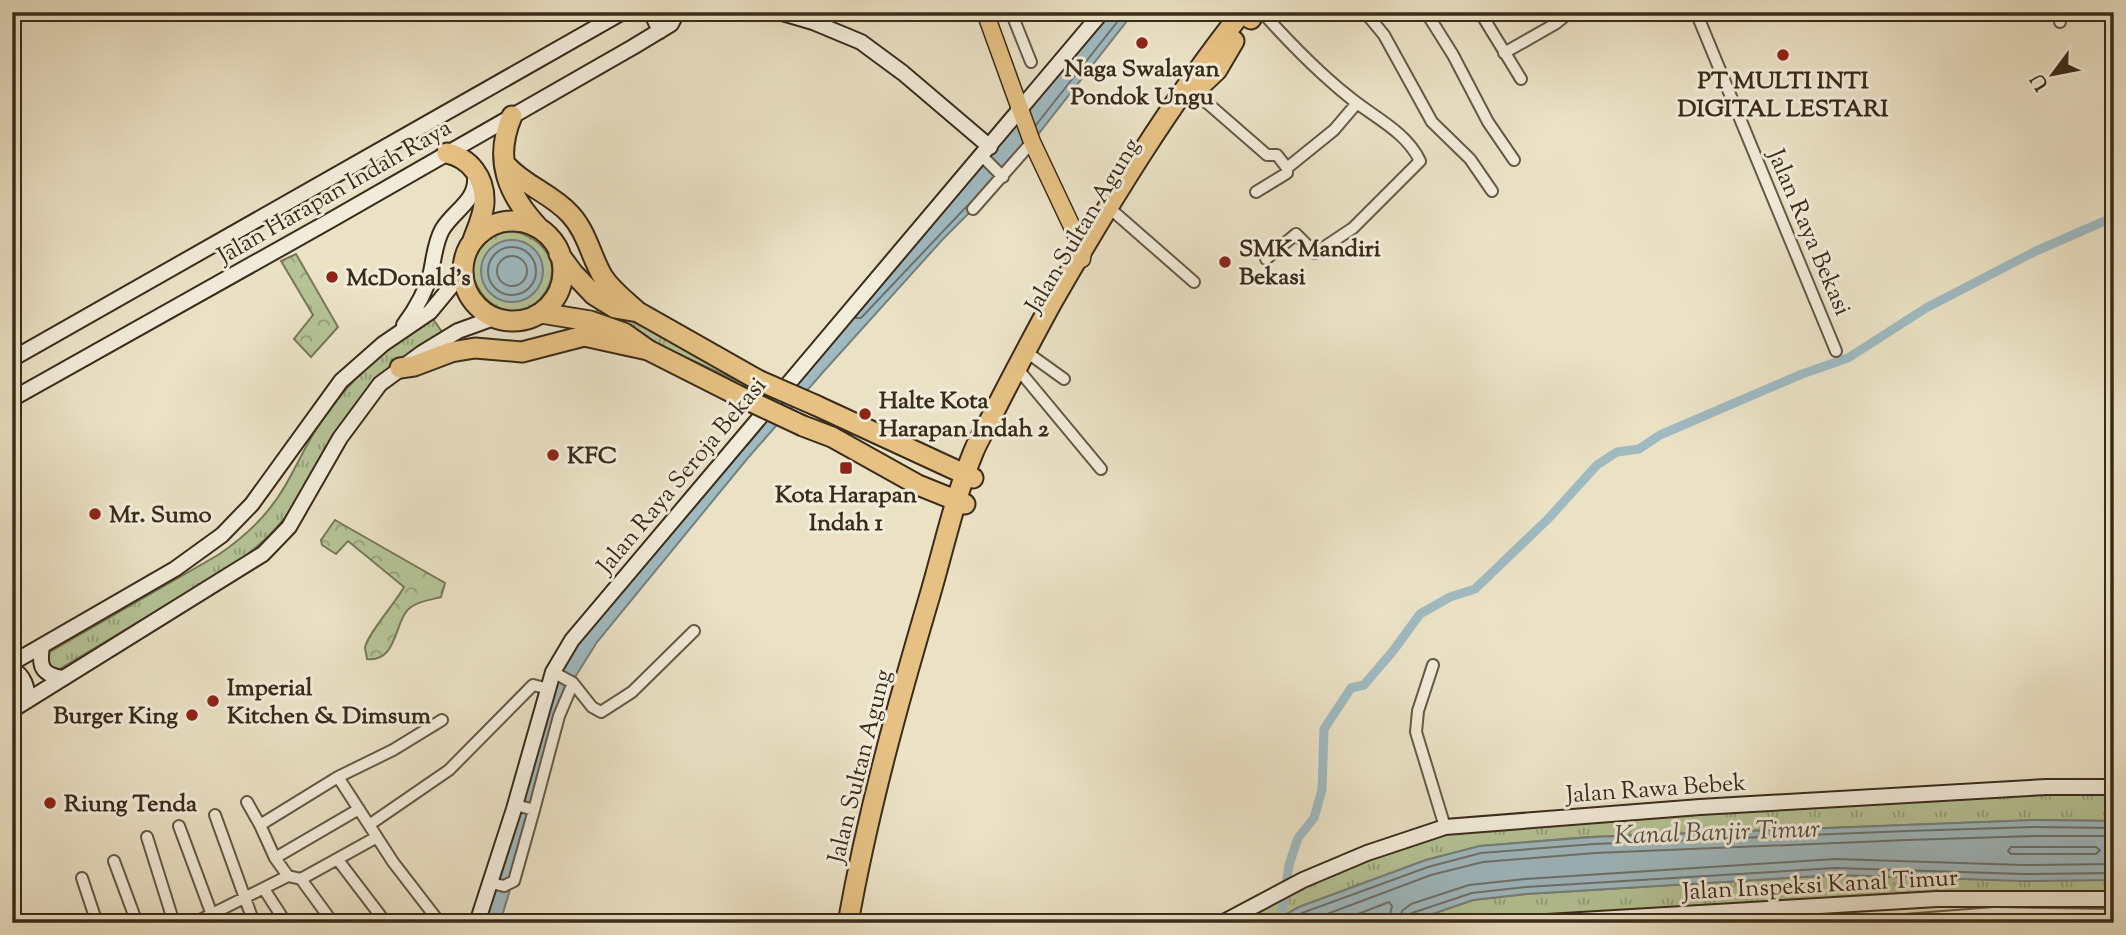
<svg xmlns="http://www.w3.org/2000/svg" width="2126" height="935" font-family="'Sorts Mill Goudy',serif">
<defs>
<pattern id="grass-tufts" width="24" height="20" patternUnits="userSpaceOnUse" patternTransform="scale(1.75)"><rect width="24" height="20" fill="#b5c497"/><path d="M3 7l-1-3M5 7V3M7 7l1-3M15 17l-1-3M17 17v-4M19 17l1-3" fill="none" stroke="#949f7a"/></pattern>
<pattern id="park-crowns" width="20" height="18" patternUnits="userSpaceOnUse" patternTransform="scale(1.75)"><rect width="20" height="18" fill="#b5c497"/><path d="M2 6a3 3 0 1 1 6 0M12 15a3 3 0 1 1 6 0" fill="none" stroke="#949f7a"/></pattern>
</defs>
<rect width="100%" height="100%" fill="#ebe2c6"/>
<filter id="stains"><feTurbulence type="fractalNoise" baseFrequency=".00286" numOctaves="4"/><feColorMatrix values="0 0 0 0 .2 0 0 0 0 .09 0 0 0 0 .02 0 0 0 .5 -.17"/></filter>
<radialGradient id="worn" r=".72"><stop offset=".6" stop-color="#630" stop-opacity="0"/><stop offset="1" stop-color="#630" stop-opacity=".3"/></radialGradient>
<path fill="url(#grass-tufts)" stroke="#787858" stroke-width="2" d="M509,231C539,233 564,262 546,291C507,356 424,250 509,231Z
M599,305L770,387L765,394L595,315Z
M431,316L442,332C416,351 387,368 366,392C337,425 320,464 297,501C280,527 258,548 233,565L53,673L46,658L48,653L218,555C245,537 269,514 285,486C298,464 308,440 322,420C356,372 385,350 431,316Z
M2114,788V821L2040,820L1588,837L1480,846L1426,860L1299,907L1271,923H1222L1303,880L1445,827Z
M1836,875L1971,879H2114V899L2027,897L1530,923H1406L1473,900L1526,894Z"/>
<path fill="url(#park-crowns)" stroke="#787858" stroke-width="2" d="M296,254L338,327L311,357L294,339L313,315L281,261Z
M335,520L445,583L441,597C430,600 413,602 406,612C394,629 395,662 367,659C367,657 365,649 365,648C366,636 396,602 404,587L348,541L336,554L322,545L321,540Z"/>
<path fill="#9fbac1" stroke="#77817e" stroke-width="2" d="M1102,12H1134L1032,142L973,209L943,239L824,371L747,459L597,642L572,682L500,923H478L553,672Z
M481 271a31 31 0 1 1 62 0a31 31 0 1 1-62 0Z
M2034,820L2114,821V880L2023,881L1836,875L1526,894L1473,900L1406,923H1271L1299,907L1426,860L1480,846L1594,837Z"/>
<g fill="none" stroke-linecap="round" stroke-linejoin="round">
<path stroke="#6c726e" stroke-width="2" d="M1036,125L1125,12
M488 271a24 24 0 1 1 48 0a24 24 0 1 1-48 0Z
M497 271a15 15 0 1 1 30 0a15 15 0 1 1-30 0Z
M855,318H861L967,206
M2011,847H2096L2100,850L2096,854H2011L2008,851Z
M1286,923L1302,913L1428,867L1481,853L1594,844L1907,831L2034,827L2114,828
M1303,923L1431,875L1483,862L1595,853L1908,840L2034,836H2114
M1335,923L1389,902L1392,906L1388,923
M1399,923L1402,911L1411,904L1469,885L1525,879L1835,859L2023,865L2114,864
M1408,923V917L1412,913L1472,893L1526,887L1835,868L2023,874L2114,873"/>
<path stroke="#9fbac1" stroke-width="9" d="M1281,918L1289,865L1298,838L1314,818L1322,790L1324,729L1351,688L1364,685L1393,651L1420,614L1450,597L1475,589L1548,519L1597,465L1617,452L1639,449L1660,435L1802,374L1848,358L1926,308L2036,251L2114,217"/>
<g stroke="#665945" stroke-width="14">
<path id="street" d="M1011,12L1031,62
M1262,12C1288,41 1317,71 1348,96C1373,117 1406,131 1420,161L1353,228L1317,252L1315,253L1296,234L1266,259
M1365,12L1384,35L1432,122L1470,159L1492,191
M1426,12L1453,55L1488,122L1514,160
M1480,12L1521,79
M1696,12L1836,351
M2059,12L2060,22
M1504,53L1555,24L1570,12
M1198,88L1205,101L1267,155H1277L1287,168V173L1256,192
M982,156L1003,177
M1287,168L1334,130L1357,103
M973,209L1032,142
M1114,212L1194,282
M1032,356L1064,379
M1022,374L1101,469
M1433,665L1418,711L1416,732L1445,827
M553,672L573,683L592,707L601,712L632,692L694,631
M338,777L393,862L440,923
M247,802L260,825
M516,805L534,810L559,716L573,683
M215,815L254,923
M369,825L449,770L533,685L549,689
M179,826L215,923
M147,837L174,923
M275,858L359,809
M338,860L386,923
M114,861L137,923
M288,876L275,858L260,825L338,777L393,750L442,720
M82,878L97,923
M301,879L377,837
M491,883L504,886L514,881L534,810
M264,889L286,923
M194,923L288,876L301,879L333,923
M1866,923L1994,913L2114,915"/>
</g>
<g stroke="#3a2b1a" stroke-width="18">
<path id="secondary" d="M651,12L660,31
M779,12L813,22L861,42L903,73L990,147
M404,325C416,309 426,291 431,272C434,258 435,243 442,230C453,211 477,201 475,177
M12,359L623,12
M12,399L331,220L633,47L671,24L677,12
M42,646C39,666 41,674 62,678
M12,663L175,569L222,535L252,504L341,381L383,344L430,312L463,272
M12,669C24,675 28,688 27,701
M12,710L263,554L289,527L340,438L380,384L422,353L458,331L494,318
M477,923L514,809L553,672L572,640L1102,12
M1222,923L1303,880L1367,853L1445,827L1700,807L2046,787H2114
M1530,923L1937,899H2114"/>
</g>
<g stroke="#3a2b1a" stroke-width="19">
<path id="primary" d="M985,12L1032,142L1083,250L1082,259"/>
</g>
<g stroke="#3a2b1a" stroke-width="23">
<path id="highway" d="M1197,89L1217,70L1234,41
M512,116C493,160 508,195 539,228
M447,153C470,158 485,178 484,202C484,214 477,229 473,240
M506,165C525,186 552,194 570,214C587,232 591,257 603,277C612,291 626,301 638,312
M463 271a50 50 0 1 1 100 0a50 50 0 1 1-100 0Z
M559,254L573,273L594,295L615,308L638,312L758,380
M541,313L590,321L624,333L648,350L737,395
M400,368L414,366L451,352L475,348L522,352L584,336L648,350
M815,405L973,478
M803,426L832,437L918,485L965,504
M848,923C868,811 898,703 930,595C944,547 954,500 973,453C978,440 986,428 992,416C1011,378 1031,341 1051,304C1109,203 1170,103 1242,12L1251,19"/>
</g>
<use href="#street" stroke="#f2ecda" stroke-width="10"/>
<use href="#secondary" stroke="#f2ecda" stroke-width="14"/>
<use href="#primary" stroke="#e6c183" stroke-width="16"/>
<use href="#highway" stroke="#e6c183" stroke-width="19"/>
<g stroke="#3a2b1a" stroke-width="23" stroke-linecap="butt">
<path id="highway-bridge" d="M758,380L815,405
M737,395L803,426"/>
</g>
<use href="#highway-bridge" stroke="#e6c183" stroke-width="19"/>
</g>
<g fill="#8f2418" stroke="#f2ecda" stroke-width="2.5">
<circle cx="1142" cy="43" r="7"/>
<circle cx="1783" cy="55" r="7"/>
<circle cx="1225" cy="262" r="7"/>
<circle cx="332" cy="277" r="7"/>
<circle cx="865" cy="414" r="7"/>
<circle cx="553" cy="455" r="7"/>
<rect x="839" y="461" width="14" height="14" rx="3.5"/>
<circle cx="95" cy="514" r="7"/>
<circle cx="213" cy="701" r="7"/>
<circle cx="192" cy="715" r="7"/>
<circle cx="50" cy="803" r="7"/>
</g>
<g text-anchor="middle" stroke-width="6" stroke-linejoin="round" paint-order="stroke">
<g font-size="24" font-weight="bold" fill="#3a2b1a" stroke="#f2ecda" text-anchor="start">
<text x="1142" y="76" text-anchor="middle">Naga Swalayan<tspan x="1142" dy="28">Pondok Ungu</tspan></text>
<text x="1783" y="88" text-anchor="middle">PT MULTI INTI<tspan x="1783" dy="28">DIGITAL LESTARI</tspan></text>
<text x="1239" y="256">SMK Mandiri<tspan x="1239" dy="28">Bekasi</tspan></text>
<text x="346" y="285">McDonald's</text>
<text x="879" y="408">Halte Kota<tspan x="879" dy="28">Harapan Indah 2</tspan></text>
<text x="567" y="463">KFC</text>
<text x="846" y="502" text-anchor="middle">Kota Harapan<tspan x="846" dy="28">Indah 1</tspan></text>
<text x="109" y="522">Mr. Sumo</text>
<text x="227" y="695">Imperial<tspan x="227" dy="28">Kitchen &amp; Dimsum</tspan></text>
<text x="178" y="723" text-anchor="end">Burger King</text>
<text x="64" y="811">Riung Tenda</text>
</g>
<g font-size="24" fill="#3a2b1a" stroke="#f2ecda">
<text transform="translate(334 191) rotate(-30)" y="8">Jalan Harapan Indah Raya</text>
<text transform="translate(1082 225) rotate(-59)" y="8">Jalan Sultan Agung</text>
<text transform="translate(1810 232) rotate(67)" y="8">Jalan Raya Bekasi</text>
<text transform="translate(681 475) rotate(-50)" y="8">Jalan Raya Seroja Bekasi</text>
<text transform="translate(859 766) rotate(-76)" y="8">Jalan Sultan Agung</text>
<text transform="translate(1656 788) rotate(-4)" y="8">Jalan Rawa Bebek</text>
<text transform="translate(1820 884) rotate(-3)" y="8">Jalan Inspeksi Kanal Timur</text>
</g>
<g font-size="26" font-style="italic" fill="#534f44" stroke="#f2ecda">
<text transform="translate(1717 831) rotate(-2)" y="9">Kanal Banjir Timur</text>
</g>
</g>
<rect width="2126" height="935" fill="none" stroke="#ebe2c6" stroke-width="42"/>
<rect x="14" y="14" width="2098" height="907" fill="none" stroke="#3a2b1a" stroke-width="3.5"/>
<rect x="21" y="21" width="2084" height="893" fill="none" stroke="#3a2b1a" stroke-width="2"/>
<g transform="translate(2053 74) rotate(238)" stroke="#f2ecda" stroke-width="5" paint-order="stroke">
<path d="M0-5L12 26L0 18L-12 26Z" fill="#3a2b1a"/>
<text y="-10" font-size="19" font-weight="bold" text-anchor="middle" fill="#3a2b1a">U</text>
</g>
<rect width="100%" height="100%" filter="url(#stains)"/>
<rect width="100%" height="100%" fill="url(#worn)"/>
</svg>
